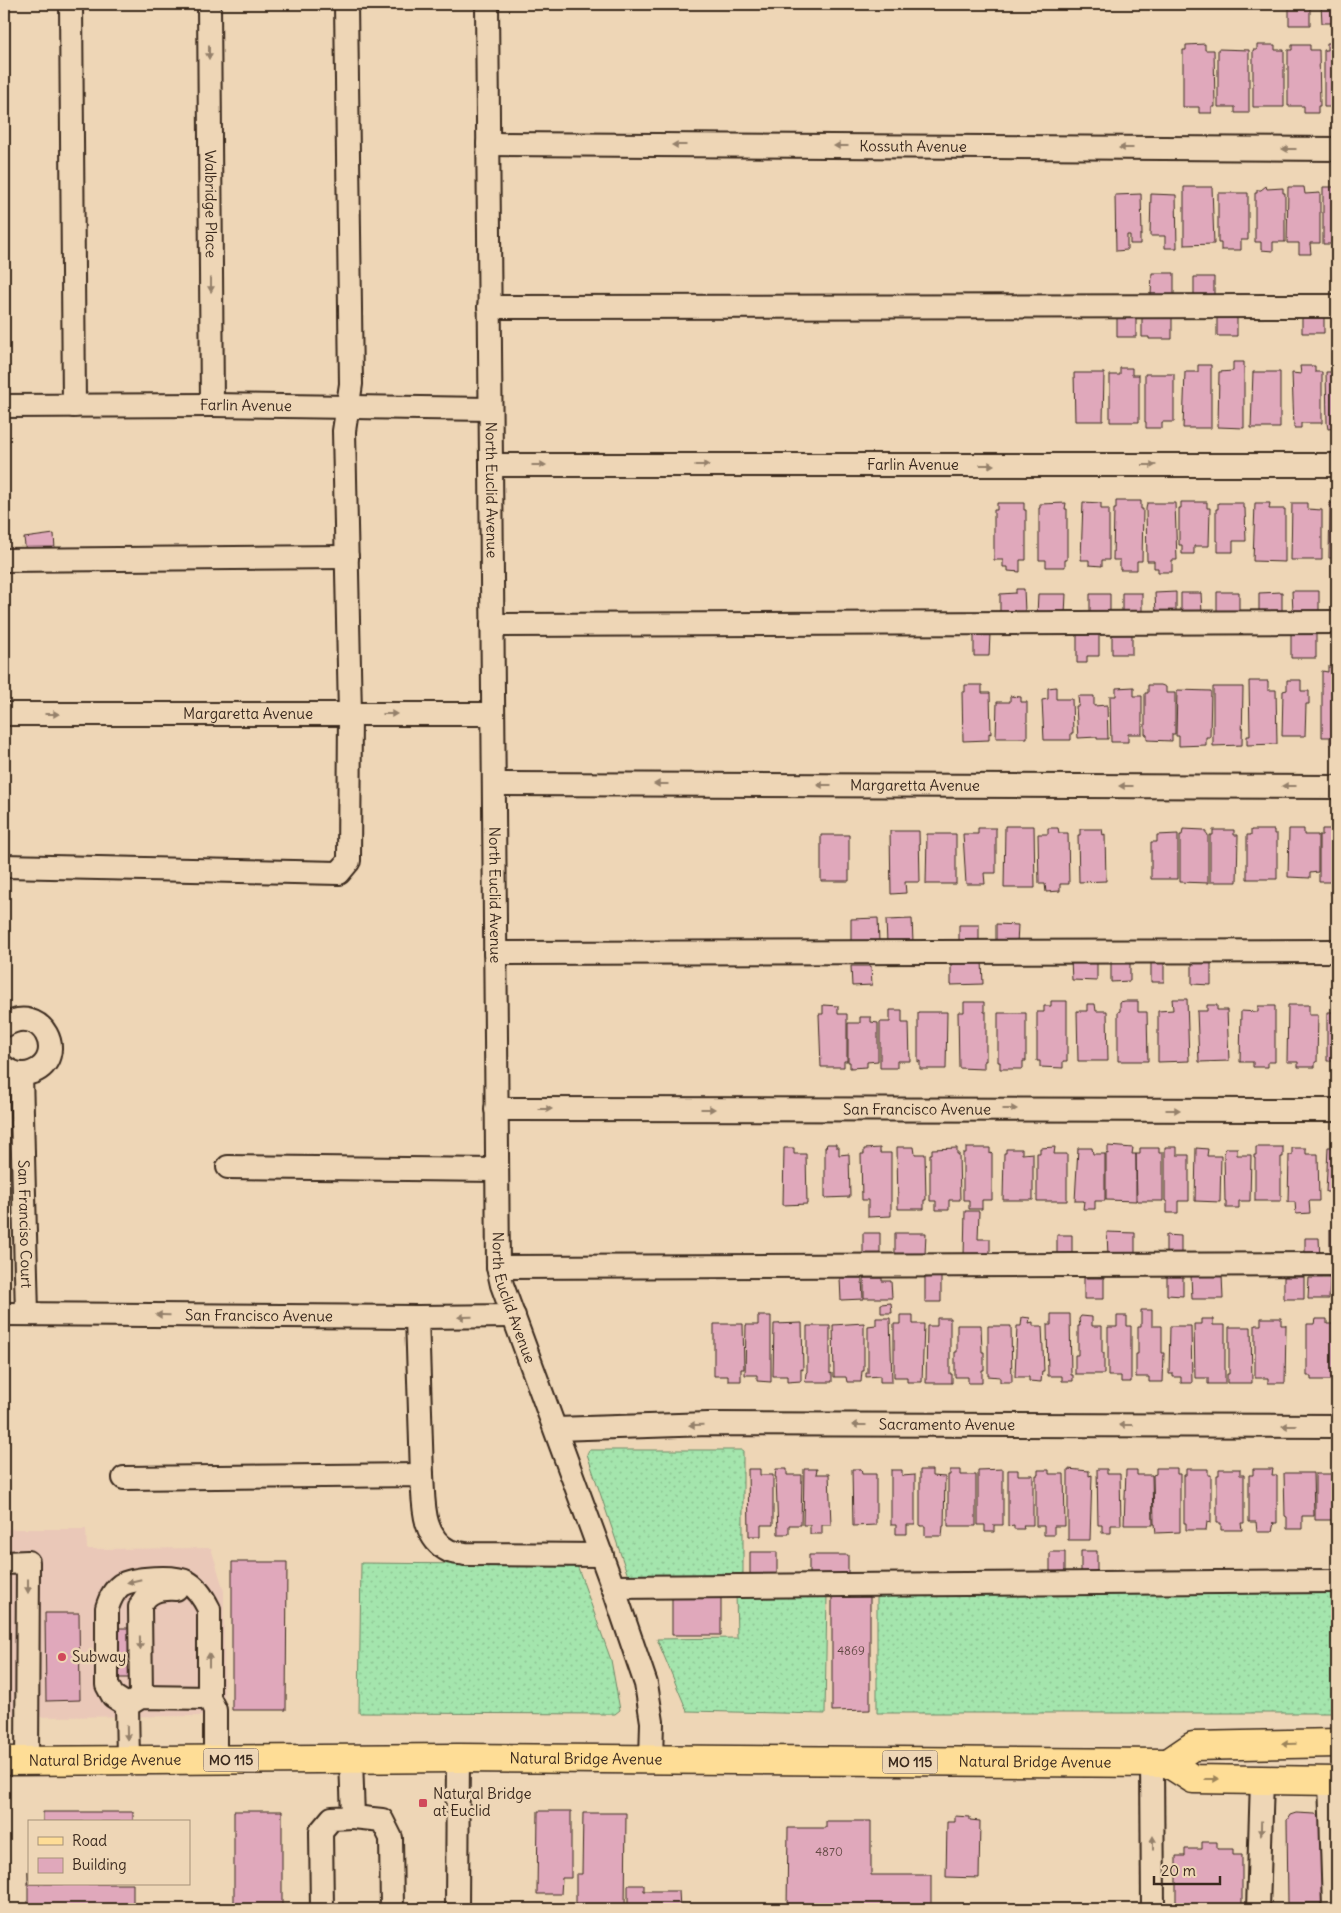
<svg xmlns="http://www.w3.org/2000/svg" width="1341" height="1913" font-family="Delius,sans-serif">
<defs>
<pattern id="grass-dots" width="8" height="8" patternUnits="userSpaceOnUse" patternTransform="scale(1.25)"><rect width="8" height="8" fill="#a4e5ad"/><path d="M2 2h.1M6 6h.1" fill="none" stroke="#8ec594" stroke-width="1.8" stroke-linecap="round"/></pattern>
</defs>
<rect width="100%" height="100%" fill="#eed6b6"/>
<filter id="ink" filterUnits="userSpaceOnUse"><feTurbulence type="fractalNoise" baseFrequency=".02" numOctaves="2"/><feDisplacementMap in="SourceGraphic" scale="10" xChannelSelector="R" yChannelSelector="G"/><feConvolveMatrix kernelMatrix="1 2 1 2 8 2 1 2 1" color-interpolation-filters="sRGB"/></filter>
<g filter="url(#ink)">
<path fill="#eac8b8" d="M4,1529H86L87,1549L211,1548L224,1591V1716L4,1717Z"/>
<path fill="url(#grass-dots)" stroke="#708866" d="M589,1450H743V1577L629,1579L587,1454Z
M361,1563L577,1565L611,1660L620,1710L615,1714L359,1713Z
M877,1591H1337V1713H877Z
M736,1593H827L825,1714L687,1711L657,1639L737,1638Z"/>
<path fill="#e0a8bb" stroke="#3b2a1e" d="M1289,4H1310V25H1289Z
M1321,4H1337V23H1322Z
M1327,43H1337V107H1324V50H1327Z
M1205,44V50H1214L1215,107H1212V113H1199V107H1183V50H1186V45Z
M1257,45H1275V50H1284V107H1253V50H1257Z
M1292,45H1310V50H1319L1320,106H1318V113H1304V106H1288V50H1292Z
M1218,49L1249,50V113H1235V107H1218Z
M1266,186L1267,189L1283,188V193H1285V242H1273V251L1261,250V242H1255V193H1257V190H1261Z
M1184,187H1212L1214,244L1184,245Z
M1288,187H1304L1305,194L1320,193V243H1310L1311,254H1299V243H1287Z
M1323,187H1337V256H1334V244H1323Z
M1218,193H1248V240H1241V250H1221V243H1218Z
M1141,194L1142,235H1140V244H1130V235H1127V250L1116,251L1115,195Z
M1151,194L1176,195L1177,248H1165V236H1150Z
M1152,273H1174V295H1151Z
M1194,277H1214V297H1194Z
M1302,313H1324V333H1302Z
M1117,316H1136V337H1117Z
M1142,316H1172V339H1149V337H1142Z
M1217,316H1237V336H1217Z
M1233,362H1244V428L1218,427L1219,372L1233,371Z
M1198,365H1211V428H1183L1185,372H1198Z
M1300,366H1315V372H1322V423H1301V428H1294L1292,373L1301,374Z
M1120,368H1132V375H1139V422H1110V375H1120Z
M1253,372H1280V428H1251Z
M1326,372H1337V428L1328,429L1327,423Z
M1074,373H1104L1103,421H1075Z
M1145,374H1174V422H1162V428H1146V422H1145Z
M1116,501H1141V509H1143L1142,561H1137V570H1120V560H1113L1114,509H1116Z
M1083,502L1101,503V509H1109V560H1102V566L1089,565V560H1081Z
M1181,502H1207V508H1210L1209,546H1194V554H1182V545H1179V508H1181Z
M997,503H1024V510H1026V560H1020V572L1008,571V567H1003V560H994V510H997Z
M1066,503L1065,509H1067V560H1065V567H1046V560H1039V508H1040V504Z
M1147,503H1175L1177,560H1172V572H1158V568H1154V561H1147L1146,509Z
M1218,503H1243V508H1245L1246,541H1233V552H1218V541H1216V509H1218Z
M1255,503H1270L1269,509H1285V562L1253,561Z
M1292,503H1307V509L1322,510V560H1291Z
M1330,503H1337V558H1329Z
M54,534L55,549L26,553L24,538Z
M1016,589H1024L1025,612L1000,613V594L1016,593Z
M1292,591H1319V612L1293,613Z
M1176,592V613H1156L1155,593Z
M1217,592H1239V612H1217Z
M1282,592V614H1259V593Z
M1122,593H1142V613L1122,614Z
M1181,593H1201L1202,614H1181Z
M1038,594H1066L1065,615H1037Z
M1090,594H1110V613L1090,614Z
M974,634H990L989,656H974Z
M1099,634V656H1087V663H1077V635Z
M1112,634H1132V654H1112Z
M1291,634H1316V658H1291Z
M1328,667H1337V743L1330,744V737H1322V671L1328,672Z
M1287,680H1301V691H1309V704H1306L1305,736H1282L1283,691L1287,690Z
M1249,681H1268V690H1276L1277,744L1247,745V736H1250Z
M965,685H982V693H990L991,734L989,733V740L963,741L962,692H965Z
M1148,685H1161L1166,687V693H1175V734H1172V741L1147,740V735L1145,734V693H1148Z
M1056,687V699H1072L1073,733H1071V740H1044L1042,700L1048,699V688Z
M1134,687V696H1142V734H1128V742H1111L1110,696H1116V688Z
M1213,687H1243L1242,745L1213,746Z
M1177,690L1211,691L1210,737H1206V745L1179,746V736H1176Z
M1010,696L1021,697V702H1027V738H996L997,702H1010Z
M1078,696H1094V706L1107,705L1108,739H1097V737L1078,738L1076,706H1079Z
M1005,826H1034L1035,888H1004Z
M978,828H996V873H984L985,884H966L963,834H978Z
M1048,828H1058L1059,833H1068L1069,884H1060V891L1046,892L1045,884H1039L1038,834H1048Z
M1080,829H1102L1103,835L1105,834L1106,881L1079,882L1078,835H1080Z
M1183,829L1204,830L1208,835V883L1180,882V835H1182Z
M1289,829H1304V835H1318V872L1310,873V878L1288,877Z
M1322,829H1337V895H1331V882H1319V835H1322Z
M1213,830H1234V835H1238L1237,882H1210V835H1213Z
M1251,830H1274V834H1277V879H1247V835H1251Z
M890,831H919L920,882H905L906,893L891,894Z
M927,834H956V884H926Z
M1178,834V879H1151V842H1157V835Z
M821,835H849V881H821Z
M878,918L879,942L851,943V919Z
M912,919L913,942L887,943L886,920Z
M996,924L1018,925L1017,944L996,943Z
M959,925H979V946H959Z
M1097,959V981L1072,980L1071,960Z
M1111,959H1130V981L1111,982Z
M1151,959H1164V982H1151Z
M951,960H982L983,984L951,985Z
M1192,963H1211V985L1192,984Z
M851,966H871L872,985L852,986Z
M1172,999H1187L1189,1061L1158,1062V1011L1173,1010Z
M1051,1001H1067V1061H1063V1068L1040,1067V1061H1037V1012H1044V1006H1051Z
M1125,1001H1138V1012H1147L1148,1061H1118V1012L1120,1011V1002Z
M964,1002H984V1012H986V1061H984V1069L959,1068L958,1012H964Z
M1087,1004H1095L1096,1011H1107L1108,1061H1078L1077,1011H1087Z
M823,1005L838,1006V1014H847V1061H844V1067H821L819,1014H823Z
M1207,1005H1217V1010H1227L1229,1061L1199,1062L1197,1011H1207Z
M1288,1005H1309V1015H1318L1317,1062H1315V1067H1298V1062H1287Z
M1258,1006H1275V1062H1268V1067H1253V1062H1240L1241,1011L1258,1012Z
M890,1010H902V1023H909L910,1061H897V1068H880V1022H890Z
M918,1012H947L946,1069H920V1061L918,1062Z
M1327,1012H1337V1061H1327Z
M998,1013H1026V1061H1023V1069H1000V1062H998Z
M860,1017H871V1022L878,1023V1061L867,1062V1067L850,1068V1062H848V1023H860Z
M827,1144H836V1147H839V1155L849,1154L850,1197L825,1198V1147H826Z
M1108,1146L1133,1148L1132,1154H1136V1201L1106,1200V1153L1108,1154Z
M897,1147H914L915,1154H925L926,1200H924V1209H898Z
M1055,1147L1054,1154H1067V1201H1037V1153H1040V1148Z
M1165,1147H1177V1155H1189V1201H1178V1213H1167V1201H1165Z
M1256,1147H1283V1157H1281V1201H1255V1158H1254V1155H1256Z
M1328,1147H1337V1192H1326Z
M784,1148H794V1154H806L807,1204L783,1205Z
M880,1148V1153H891V1216L868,1217V1200H862L861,1154H864V1149Z
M957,1148V1154H959L960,1200H949V1210H936V1201H930V1154H932V1149Z
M966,1148H990V1154L992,1153V1200H982V1209H969V1200H963V1153H966Z
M1078,1148H1092L1093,1154H1105V1201H1095V1209H1083L1084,1201H1075Z
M1140,1148H1159V1153H1163V1201H1137L1136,1154H1140Z
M1196,1148L1208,1149L1207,1156H1221L1220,1202L1195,1201Z
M1226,1148H1237V1155H1251L1250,1201H1239V1208H1226V1201H1225L1224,1154Z
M1292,1148H1306V1154H1318L1319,1201H1309L1310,1213L1296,1214L1295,1202H1288L1289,1155H1292Z
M1006,1149H1022V1154L1033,1153V1200H1003L1004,1153H1006Z
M965,1211H979L978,1239H990V1256H964Z
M1330,1229H1337V1251L1330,1250Z
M1107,1232L1135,1233V1257L1108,1256Z
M863,1233H880V1255H863Z
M895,1233H926L925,1255H895Z
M1057,1235H1072V1256H1057Z
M1166,1235L1181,1236V1257H1166Z
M1305,1238H1319L1320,1259H1305Z
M1167,1275H1183V1296L1167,1295Z
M1191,1275H1222L1223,1299H1192Z
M941,1277V1302H925V1278Z
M1284,1277H1304V1299H1284Z
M840,1278H862L863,1299L841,1300Z
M864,1278H882V1281H891L892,1298H864Z
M1084,1278H1104V1299H1084Z
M1309,1278H1330L1329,1299H1308Z
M891,1303L892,1313H881V1304Z
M1141,1310H1152V1326H1162V1353H1164L1163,1382H1149V1377H1136V1354H1138V1327H1141Z
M1051,1314H1070L1071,1375H1073V1381H1062V1376H1048L1047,1325H1051Z
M900,1315H913V1324H924L922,1382H907V1377H894V1324H900Z
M758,1316H771V1382L757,1381V1375H745L746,1325H758Z
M1081,1316L1092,1317V1326H1102V1353H1104V1374H1075V1355H1078V1326H1080L1079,1319Z
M1117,1316H1127V1326H1131V1382H1121V1376H1108V1327H1117Z
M1022,1317L1030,1318L1029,1323L1033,1322V1326H1042L1044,1371H1042L1041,1382L1029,1381V1377H1015L1017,1326H1021Z
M876,1318H890L892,1382H880V1376L866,1377V1373H868V1326L876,1325Z
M937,1318H950V1374H952V1383H926L927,1326H937Z
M1261,1318H1281V1325H1286L1285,1383H1268V1378H1255V1325H1261Z
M1201,1319H1213V1325H1225V1384H1208V1378H1195L1194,1324H1201Z
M1315,1319H1327V1324H1337V1376H1332V1380H1311V1376H1307V1324H1314Z
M802,1323L803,1370L801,1369V1381L787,1382V1376H773L774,1324Z
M864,1323V1371H862L861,1382H847L846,1377H834L833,1325Z
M714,1324H743L744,1369H741V1381H728V1376H714Z
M957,1325H981L982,1352H984V1370H982V1383H968V1377H955V1352H957Z
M807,1326H830V1374L832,1373V1382H805L806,1373L807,1372Z
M988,1326H1011L1012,1382H1000V1377L988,1376Z
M1170,1326H1191L1192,1383H1181V1377H1173V1374H1169Z
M1229,1327H1251L1252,1383H1227V1374H1229Z
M1156,1468H1177V1474H1180V1532L1156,1533L1155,1524H1154L1153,1475L1156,1474Z
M748,1469H760V1475H773V1525H761V1536H749Z
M776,1469H787V1475H802L801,1525H789V1534H778L776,1477H775Z
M804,1469H817L816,1474H829L831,1525H822V1534H810V1525H803Z
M852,1469H861L862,1474H876V1525L853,1526Z
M1003,1469V1525H994V1532H985V1525H978V1470Z
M1068,1469L1089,1471V1476L1092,1475L1090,1540H1068Z
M1097,1469H1107V1474H1120L1121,1525H1111V1533H1102V1525H1098Z
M1186,1469H1208V1475H1211V1523L1207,1522L1206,1530H1186V1523H1184V1475H1186Z
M1219,1469H1240V1475H1244V1523H1241L1242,1530H1221V1523H1217V1475H1219Z
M1253,1469H1273L1272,1475H1277V1523H1272H1274L1272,1532H1257L1256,1522H1249V1475H1253Z
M891,1470H902V1476L915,1475V1525H907V1534H896V1525H891Z
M920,1470H932V1476L945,1477L944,1526H943L942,1536H925V1526H920Z
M950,1470H961V1475H976V1526H948V1475H950Z
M1008,1470H1018V1475H1033V1525H1023L1024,1529H1014V1525L1008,1526Z
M1038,1470H1049V1474H1064L1065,1526H1054V1535H1044V1526H1036V1475H1038Z
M1126,1470H1137V1475H1152L1153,1525H1124Z
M1284,1473H1313L1314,1516H1302V1529H1287V1517L1285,1516Z
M1315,1474H1337V1520H1315Z
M1081,1551H1097V1574H1081Z
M750,1552H777V1576H750Z
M1050,1552H1065V1571L1050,1572Z
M809,1555H848V1575H809Z
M232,1562H287L286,1710H232Z
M870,1591V1710L832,1711V1592Z
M672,1593H721V1635H672Z
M45,1613H79L80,1700L46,1701Z
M119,1628H131L137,1678H114V1640H119Z
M234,1811H282V1909H234Z
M538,1811H571V1878H562L561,1894H537Z
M43,1812H133V1822H43Z
M583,1813H626L625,1909H576V1874H582Z
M1296,1813L1315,1814L1321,1817L1323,1824L1322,1903H1288L1287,1820L1290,1815Z
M955,1816L970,1817V1820L980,1821L979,1878L946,1877L947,1822H955Z
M826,1821H871V1875H931V1909H787L788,1828H826Z
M1202,1842H1217V1849H1233V1855H1242V1909H1176V1856H1185V1849H1202Z
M28,1871L29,1884H133V1909H28Z
M628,1885H644V1891H679L680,1909H628Z"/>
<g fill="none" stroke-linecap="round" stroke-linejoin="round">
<g stroke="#3b2a1e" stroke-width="26">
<g id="minor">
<path d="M71,4L74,406"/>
<path id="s1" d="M209,4L212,405"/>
<path id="s2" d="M487,4L498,1267L502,1285L613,1587L646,1684L652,1722L651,1761"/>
<path id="s3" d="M488,144L1337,149"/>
<path d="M489,307L1337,306"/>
<path id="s4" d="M4,406L212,405L490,409"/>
<path id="s5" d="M491,465H1337"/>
<path d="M4,560L347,557"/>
<path d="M492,625L1337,622"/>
<path id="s6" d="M4,714H493"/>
<path id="s7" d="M494,784L1337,787"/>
<path d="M4,866L339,873L349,861L350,714L344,431L351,384L346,4"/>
<path d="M495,953L1337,951"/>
<path d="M4,1026C42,1001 69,1057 33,1072C23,1076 13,1074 4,1067"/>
<path id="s8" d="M21,1074L27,1314"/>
<path id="s9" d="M496,1109L1337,1110"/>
<path d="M228,1167L497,1170"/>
<path d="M498,1267L1337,1264"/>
<path id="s10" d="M4,1314L417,1317L514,1316"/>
<path d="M417,1317L422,1475"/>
<path id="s11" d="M556,1429L709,1424L1337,1426"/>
<path d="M124,1478L422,1475C424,1501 421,1537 449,1551C454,1553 460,1553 465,1554L602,1555"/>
<path d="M4,1563L28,1562L27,1761"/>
<path d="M613,1587L1337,1581"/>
<path d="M141,1697L140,1607C146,1591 160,1588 176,1589"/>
<path d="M127,1705L113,1696L107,1685V1608C110,1599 113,1591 121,1585C133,1578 175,1575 187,1582C197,1587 204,1599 209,1609V1698L215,1710V1760"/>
<path d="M127,1705L128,1760"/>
<path d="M128,1705L141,1697L209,1698"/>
<path d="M1152,1763L1153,1909"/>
<path d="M1330,1781L1334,1907L1332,1909"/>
<path d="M353,1817L382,1820L391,1838L392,1909"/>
<path d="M322,1909L321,1831L332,1818L353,1817L351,1759"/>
<path d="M457,1909L458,1758"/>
<path d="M1258,1909L1262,1780"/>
</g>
</g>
<g stroke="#3b2a1e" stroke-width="31">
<g id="major">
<path id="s12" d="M4,1761L458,1758L1168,1763L1193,1779L1337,1781"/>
<path d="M1168,1763L1193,1746L1337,1743"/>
</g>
</g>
<use href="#minor" stroke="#eed6b6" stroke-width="22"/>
<use href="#major" stroke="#fedd96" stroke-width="28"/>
</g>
<defs><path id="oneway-solid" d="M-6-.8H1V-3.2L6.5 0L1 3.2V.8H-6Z" transform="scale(1.25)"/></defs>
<g fill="#94806a">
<use href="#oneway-solid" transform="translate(209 52) rotate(90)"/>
<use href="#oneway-solid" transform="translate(679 145) rotate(-180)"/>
<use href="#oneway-solid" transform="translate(841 146) rotate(-180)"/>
<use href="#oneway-solid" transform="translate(1126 148) rotate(-180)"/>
<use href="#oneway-solid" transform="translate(1289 149) rotate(-180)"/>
<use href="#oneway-solid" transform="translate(211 285) rotate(90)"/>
<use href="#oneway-solid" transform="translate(539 465)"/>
<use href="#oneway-solid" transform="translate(702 465)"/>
<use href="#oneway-solid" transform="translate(987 465)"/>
<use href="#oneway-solid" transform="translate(1149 465)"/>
<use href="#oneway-solid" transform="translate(52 714)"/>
<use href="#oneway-solid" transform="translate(390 714)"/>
<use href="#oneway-solid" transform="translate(661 784) rotate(-180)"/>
<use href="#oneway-solid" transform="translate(824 785) rotate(-180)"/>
<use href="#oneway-solid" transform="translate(1126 786) rotate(-180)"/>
<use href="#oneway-solid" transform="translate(1289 786) rotate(-180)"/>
<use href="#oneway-solid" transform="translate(545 1109)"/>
<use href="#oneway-solid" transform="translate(708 1109)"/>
<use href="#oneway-solid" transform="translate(1010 1109)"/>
<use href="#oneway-solid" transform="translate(1173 1110)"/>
<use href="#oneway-solid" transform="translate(163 1315) rotate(-179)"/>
<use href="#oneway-solid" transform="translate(465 1317) rotate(179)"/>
<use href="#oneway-solid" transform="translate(696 1425) rotate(178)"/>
<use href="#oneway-solid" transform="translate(859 1425) rotate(-180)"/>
<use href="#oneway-solid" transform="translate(1126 1425) rotate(-180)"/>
<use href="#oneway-solid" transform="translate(1289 1426) rotate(-180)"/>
<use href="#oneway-solid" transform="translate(134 1581) rotate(167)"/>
<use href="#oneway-solid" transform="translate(28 1586) rotate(90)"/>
<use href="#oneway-solid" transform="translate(140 1643) rotate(89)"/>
<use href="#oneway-solid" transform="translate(209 1660) rotate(-90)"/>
<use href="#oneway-solid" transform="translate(127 1733) rotate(89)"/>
<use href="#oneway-solid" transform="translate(1261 1828) rotate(91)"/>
<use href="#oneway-solid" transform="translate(1153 1843) rotate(-90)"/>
</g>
<g fill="#9c845a">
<use href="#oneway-solid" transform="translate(1289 1744) rotate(179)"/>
<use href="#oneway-solid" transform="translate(1212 1779)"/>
</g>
</g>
<g fill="#d1495b" stroke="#eed6b6" stroke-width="2">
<circle cx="62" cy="1657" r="5"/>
<rect x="418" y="1798" width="10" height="10" rx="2.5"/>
</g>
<g text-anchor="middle" stroke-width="5" stroke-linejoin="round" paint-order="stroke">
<g font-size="12" fill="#644a45">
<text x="851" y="1655">4869</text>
<text x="829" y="1856">4870</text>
</g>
<g fill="#eed6b6" stroke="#715e4c" stroke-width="1">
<rect x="203.5" y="1748.5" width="55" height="23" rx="4"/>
<rect x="882.5" y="1750.5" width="55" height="23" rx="4"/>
</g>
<g font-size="14" font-weight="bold" fill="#3b2a1e">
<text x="231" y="1765">MO 115</text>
<text x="910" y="1767">MO 115</text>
</g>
<g font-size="15" fill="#3b2a1e" stroke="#eed6b6">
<text dy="5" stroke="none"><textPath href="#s3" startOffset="425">Kossuth Avenue</textPath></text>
<text dy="5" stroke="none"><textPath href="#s1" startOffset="200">Walbridge Place</textPath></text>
<text dy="5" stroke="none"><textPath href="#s4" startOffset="242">Farlin Avenue</textPath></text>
<text dy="5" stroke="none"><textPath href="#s5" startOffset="422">Farlin Avenue</textPath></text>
<text dy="5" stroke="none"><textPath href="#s2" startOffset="486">North Euclid Avenue</textPath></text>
<text dy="5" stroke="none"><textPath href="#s6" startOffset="244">Margaretta Avenue</textPath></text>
<text dy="5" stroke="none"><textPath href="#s7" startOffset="421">Margaretta Avenue</textPath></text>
<text dy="5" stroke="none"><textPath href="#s2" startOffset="891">North Euclid Avenue</textPath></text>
<text dy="5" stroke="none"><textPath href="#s9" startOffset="421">San Francisco Avenue</textPath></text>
<text dy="5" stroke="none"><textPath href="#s8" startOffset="150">San Franciso Court</textPath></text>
<text dy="5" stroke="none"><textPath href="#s2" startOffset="1296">North Euclid Avenue</textPath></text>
<text dy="5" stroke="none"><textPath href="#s10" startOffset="255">San Francisco Avenue</textPath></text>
<text dy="5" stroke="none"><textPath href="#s11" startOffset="391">Sacramento Avenue</textPath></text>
<text dy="5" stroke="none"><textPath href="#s12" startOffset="582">Natural Bridge Avenue</textPath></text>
<text dy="5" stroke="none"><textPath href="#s12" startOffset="101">Natural Bridge Avenue</textPath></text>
<text dy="5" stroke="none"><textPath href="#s12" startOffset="1031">Natural Bridge Avenue</textPath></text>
</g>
<g font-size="15" fill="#3b2a1e" stroke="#eed6b6" text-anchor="start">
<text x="72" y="1662">Subway</text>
<text x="433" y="1799">Natural Bridge<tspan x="433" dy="17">at Euclid</tspan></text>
</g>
</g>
<rect width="1341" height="1913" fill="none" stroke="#eed6b6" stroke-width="20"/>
<rect x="10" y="10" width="1321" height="1893" fill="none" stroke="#3b2a1e" stroke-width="2" filter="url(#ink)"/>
<rect x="28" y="1820" width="162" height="65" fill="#eed6b6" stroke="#a69179"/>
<rect x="38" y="1837" width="25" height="8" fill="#fedd96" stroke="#a69179"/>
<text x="72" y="1846" font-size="15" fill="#3b2a1e">Road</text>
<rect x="38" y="1858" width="25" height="15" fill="#e0a8bb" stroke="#a69179"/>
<text x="72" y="1870" font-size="15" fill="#3b2a1e">Building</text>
<path d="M1154 1876v8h66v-8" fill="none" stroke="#3b2a1e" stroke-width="2.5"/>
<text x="1161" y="1876" font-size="15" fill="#3b2a1e" stroke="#eed6b6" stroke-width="4" paint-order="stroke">20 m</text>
</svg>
